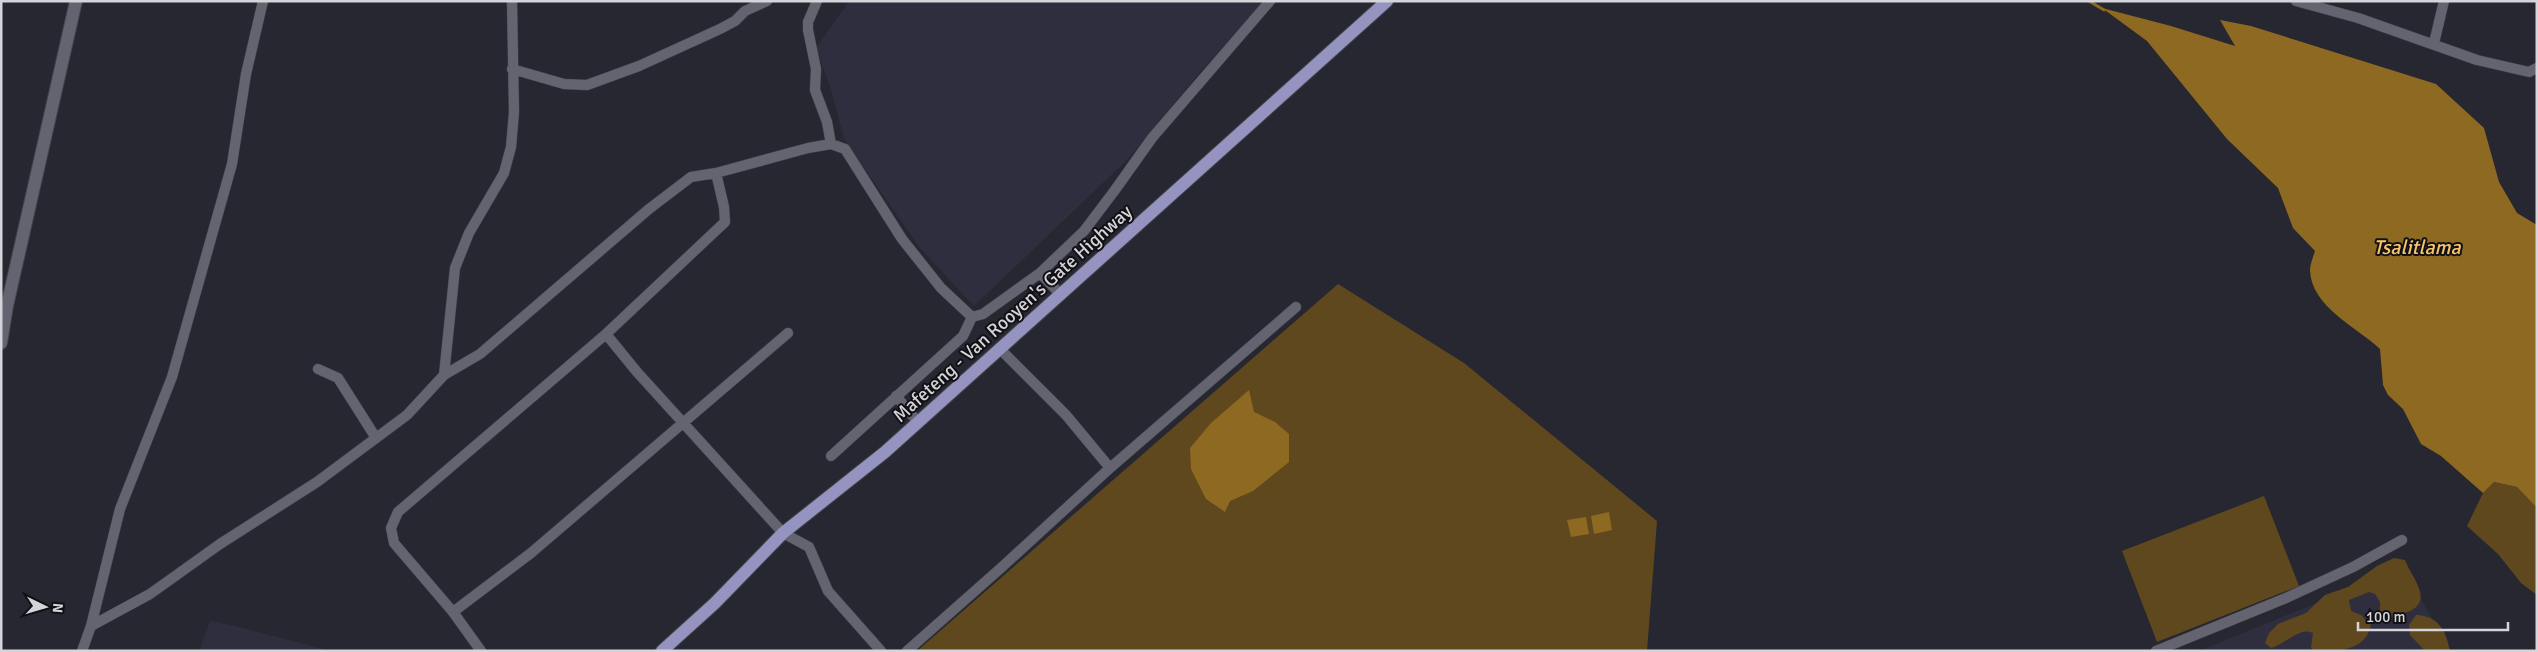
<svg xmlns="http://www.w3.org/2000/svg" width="2538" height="652" font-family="Signika,sans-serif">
<rect width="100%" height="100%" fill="#272731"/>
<path fill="#2f2e3e" d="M849,1H1264L1202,70L1127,160L974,306L920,248L844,139L832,93L816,48Z
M2402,566L2451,651H2199L2397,570Z
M210,621L235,626L331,651H199Z"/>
<path fill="#5f481d" d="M1338,284L1464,363L1657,521L1647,651H917Z
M2494,482L2517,487L2535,506L2537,505V595L2521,583L2498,554L2467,526L2483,493Z
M2264,496L2299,586L2157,642L2122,551Z
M2394,558L2405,560C2411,577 2434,599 2410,611C2399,616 2395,614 2385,623L2380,619V602L2375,594L2369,592L2349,600L2351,611L2361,615L2371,625C2365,652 2338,651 2313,651L2311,647L2313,633C2300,626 2286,644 2271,648L2265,643L2269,633L2278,624L2306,613L2325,595L2348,587L2377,566Z
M2416,615C2438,616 2446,630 2450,651H2425L2410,635L2409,625Z"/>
<path fill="#8e6921" d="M2102,8L2171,26L2235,46L2220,20L2251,26L2436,84L2484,128L2499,182L2517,213L2537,225V505L2535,506L2517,487L2494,482L2483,493L2441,456L2421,444L2403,409L2388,395L2383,385L2380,349C2358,328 2311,307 2310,270C2310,265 2313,257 2315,251L2293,228L2278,188L2227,139L2147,41Z
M1249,390L1254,412L1275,422L1289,434V462L1253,491L1230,501L1225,512L1206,499L1191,469L1190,448L1211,423Z
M1609,512L1612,530L1594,534L1591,516Z
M1586,517L1589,534L1571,537L1567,520Z"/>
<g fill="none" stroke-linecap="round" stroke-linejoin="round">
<path stroke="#8e6921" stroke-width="3" d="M2089,1L2104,10"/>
<g stroke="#43434b" stroke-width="11">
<path id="street" d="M817,1L808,22V30L816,69L815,90L827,122L831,144
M2296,1L2358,18L2477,60L2529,72L2537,68
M2434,43L2444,1
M512,69L564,84L587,85L639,66L720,29L735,21L745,11L767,1
M1061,295L1040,273L1084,231L1115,190L1152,138L1270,1
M606,334L637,372L783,533L809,547L828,591L881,651
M999,348L1066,415L1110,468
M318,369L338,378L376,438
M444,375L455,268L469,233L504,173L511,147L514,112L512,1
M896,396L918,422
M831,456L963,336L972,317
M453,612L531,553L788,333
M91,626L150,594L220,544L317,482L407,415L444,375L480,354L649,209L691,177L716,173L808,148L831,144L845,149L902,239L941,288L972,317L983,314L1040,273
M82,651L91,626L120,509L172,377L232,164L246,74L263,1
M481,651L453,612L394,543L391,528L398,512L606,334L725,222L724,207L716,173
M907,651L1002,567L1110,468L1296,307
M2156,651L2286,598L2353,567L2402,540"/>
</g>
<g stroke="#43434b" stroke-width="14">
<path id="secondary" d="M1,343L7,306L76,1"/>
</g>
<g stroke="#43434b" stroke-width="14">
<path id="primary" d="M662,651L715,603L783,533L885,452L1387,1"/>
</g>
<use href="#street" stroke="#646470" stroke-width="10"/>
<use href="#secondary" stroke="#646470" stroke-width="12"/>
<use href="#primary" stroke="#9593c0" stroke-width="12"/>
</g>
<g text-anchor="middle" stroke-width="4" stroke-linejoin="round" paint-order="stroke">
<g font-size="19" fill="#d4d4da" stroke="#111115">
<text transform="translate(1012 313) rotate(-42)" y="7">Mafeteng - Van Rooyen's Gate Highway</text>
</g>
<g font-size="20" font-style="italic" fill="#f7c46b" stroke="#111115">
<text x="2417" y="254">Tsalitlama</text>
</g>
</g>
<rect width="2538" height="652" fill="none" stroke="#d4d4da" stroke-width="5"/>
<g transform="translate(45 607) rotate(95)" stroke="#111115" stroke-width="4" paint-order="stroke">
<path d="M0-4L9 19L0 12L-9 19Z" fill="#d4d4da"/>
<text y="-8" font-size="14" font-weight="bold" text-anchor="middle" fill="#d4d4da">N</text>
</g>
<path d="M2358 622v8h150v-8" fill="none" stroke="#d4d4da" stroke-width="2.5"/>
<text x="2366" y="622" font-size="15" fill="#d4d4da" stroke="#111115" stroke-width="4" paint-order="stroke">100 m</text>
</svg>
